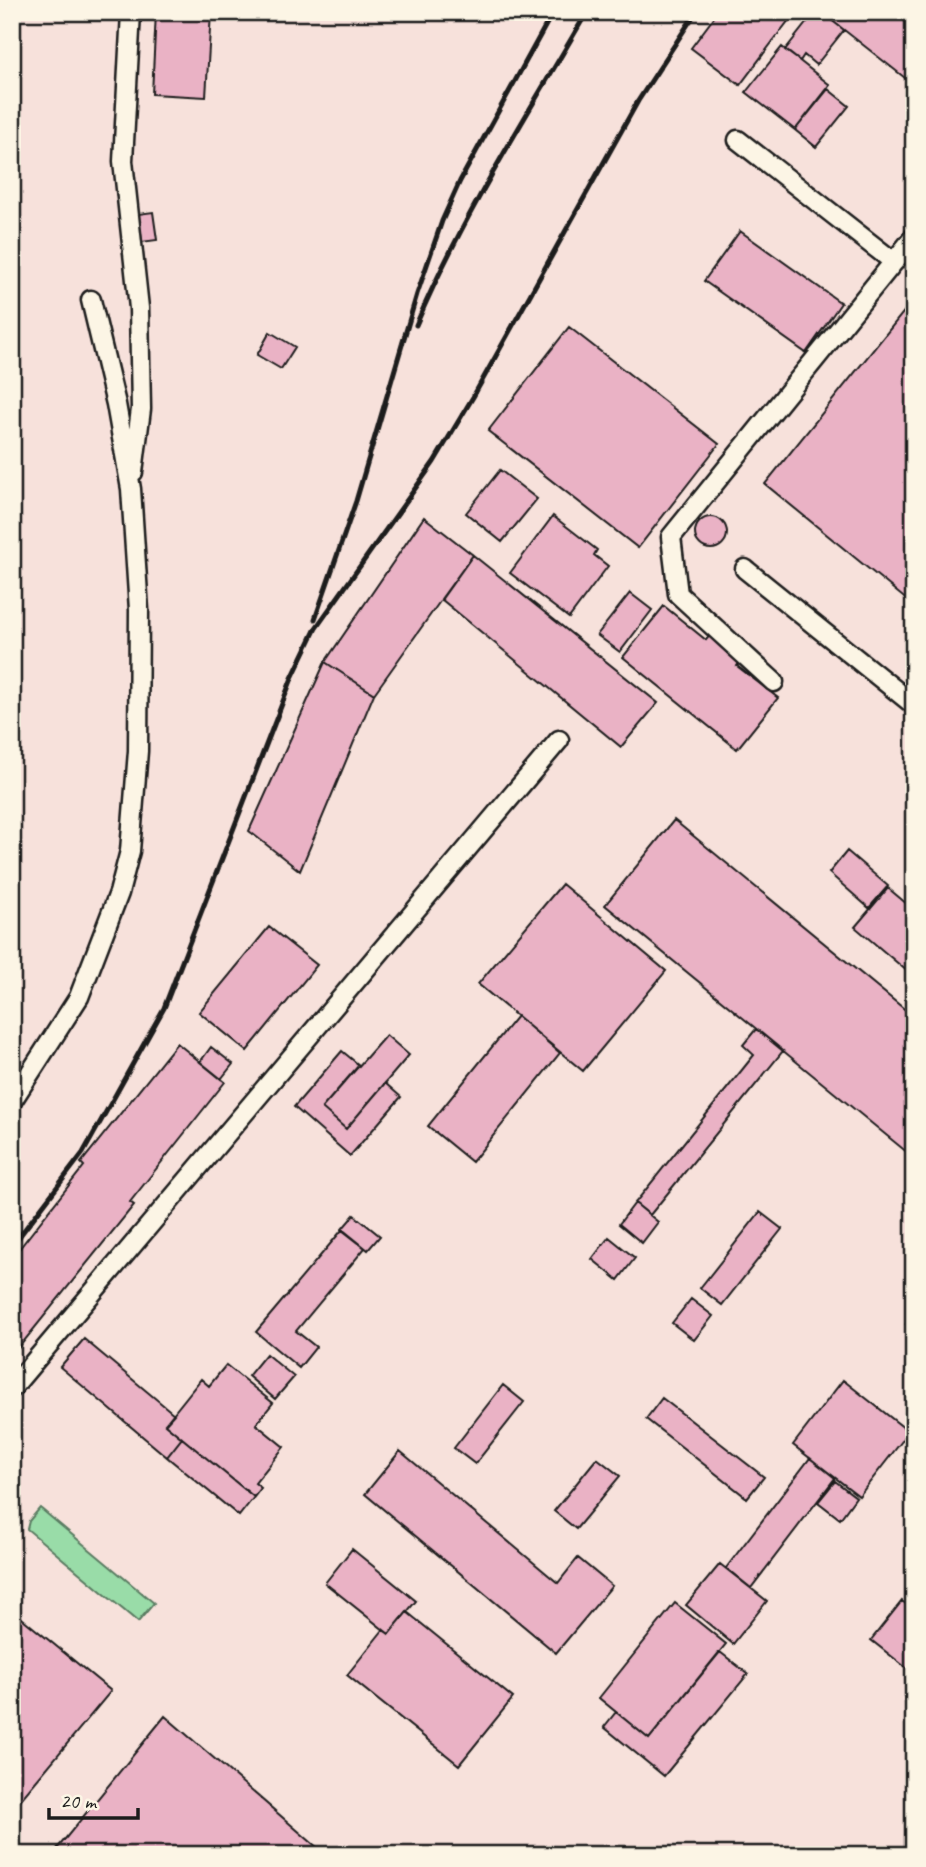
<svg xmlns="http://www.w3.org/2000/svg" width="926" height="1867" font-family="Caveat,sans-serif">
<rect width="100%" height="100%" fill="#fcf5e5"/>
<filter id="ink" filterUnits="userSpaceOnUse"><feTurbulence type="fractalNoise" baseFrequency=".0143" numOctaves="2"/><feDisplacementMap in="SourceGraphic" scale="14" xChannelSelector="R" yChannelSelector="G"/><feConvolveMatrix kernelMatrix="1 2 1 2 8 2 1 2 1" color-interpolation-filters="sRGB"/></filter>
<g filter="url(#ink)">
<path fill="#f7e1db" d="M12,12H914V1855H12Z"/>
<path fill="#99dca8" stroke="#5a7c62" stroke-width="2" d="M40,1508L154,1603L138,1622L27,1529L29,1521Z"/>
<path fill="#eab2c5" stroke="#1c1c1c" stroke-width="2" d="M156,12H211L206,97L152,94Z
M718,12H795L740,85L691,48Z
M815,12H821L844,30L816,65L804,55L800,61L785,50Z
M828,12H894L914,28V85L825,15Z
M782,47L830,85L795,130L746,92Z
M828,89L849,106L816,147L795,130Z
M153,212L157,240L142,242L138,214Z
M740,231L841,303L806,353L704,281Z
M914,299V606L765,484Z
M569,327L719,444L638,548L488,431Z
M270,332L295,347L281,369L257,355Z
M500,470L537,499L502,542L466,513Z
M553,516L597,550L594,555L608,566L569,618L510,573Z
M695 533a16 16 0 1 1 32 0a16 16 0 1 1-32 0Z
M424,517L473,555L374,694L325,662Z
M473,555L658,703L621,747L441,599Z
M630,593L652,610L620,652L597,635Z
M664,606L706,640L711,634L742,659L737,666L778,698L737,749L623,657Z
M325,662L374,694L300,871L249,831Z
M674,820L914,1017V1158L605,905Z
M847,851L888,886L869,908L829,873Z
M562,884L666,971L583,1071L478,984Z
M888,888L914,910V977L855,927Z
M269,927L317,965L247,1051L199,1012Z
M517,1016L560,1053L472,1162L428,1126Z
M756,1029L783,1051L650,1215L635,1203L754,1055L743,1045Z
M386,1035L409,1055L346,1129L322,1108Z
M177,1043L225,1082L130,1202L134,1205L12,1356V1258L84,1166L81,1163Z
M211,1047L233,1064L221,1079L200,1062Z
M342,1051L359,1065L322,1108L346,1129L385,1083L401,1097L350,1156L294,1107Z
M635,1203L658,1222L642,1243L619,1224Z
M760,1212L782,1229L722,1305L700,1288Z
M354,1215L380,1236L368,1250L342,1229Z
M342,1230L365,1248L296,1331L316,1347L299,1368L256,1332Z
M609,1237L635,1258L618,1280L592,1259Z
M691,1299L713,1316L694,1340L672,1323Z
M914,1315V1330L906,1324Z
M84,1339L174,1414L165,1424L182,1438L167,1457L60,1367Z
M266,1354L294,1377L275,1399L248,1376Z
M226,1365L273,1403L256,1424L284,1447L255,1483L261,1488L254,1497L165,1424L201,1379L209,1386Z
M843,1380L909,1432L859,1496L793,1445Z
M503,1385L524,1402L475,1464L454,1448Z
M662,1398L764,1477L747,1498L646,1419Z
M182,1438L254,1497L239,1516L167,1457Z
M400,1451L558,1583L578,1558L612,1586L556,1653L365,1494Z
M597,1458L620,1476L576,1529L554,1511Z
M810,1458L835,1478L751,1588L726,1568Z
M835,1481L856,1497L840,1519L818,1502Z
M352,1549L416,1601L389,1634L325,1583Z
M720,1564L767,1601L733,1644L686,1605Z
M902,1601L914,1610V1674L871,1640Z
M675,1603L726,1644L649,1739L599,1698Z
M12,1610L111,1691L12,1810Z
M407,1612L513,1698L459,1765L347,1675L383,1630L389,1634Z
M720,1652L748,1674L664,1776L604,1727L616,1712L649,1739Z
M165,1716L326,1855H52Z"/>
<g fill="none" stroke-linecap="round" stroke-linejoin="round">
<g stroke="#1c1c1c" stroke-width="23">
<path id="service" d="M131,12L123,161L139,308L141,409L133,472
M738,140L894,262
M745,569L914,705
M774,682L678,594L671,537L914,237
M12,1101L79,997L119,893L130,851L138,751L139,610L131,489L116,404L91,300
M12,1388L559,740"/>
</g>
<use href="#service" stroke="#fcf5e5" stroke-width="18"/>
<path stroke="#1c1c1c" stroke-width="5" d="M416,325C464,213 526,117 587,12
M315,619L356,501L417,294L442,221L460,181L553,12
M12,1246L83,1153L164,1008L292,678L316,628L434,462L473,397L638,101L696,12"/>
</g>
</g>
<rect width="926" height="1867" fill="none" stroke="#fcf5e5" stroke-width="42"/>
<rect x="21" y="21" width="884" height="1825" fill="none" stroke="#1c1c1c" stroke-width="2.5" filter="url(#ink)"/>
<path d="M49 1808v10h89v-10" fill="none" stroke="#1c1c1c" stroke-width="3.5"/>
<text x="60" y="1808" font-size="21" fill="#1c1c1c" stroke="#fcf5e5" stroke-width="5" paint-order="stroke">20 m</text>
</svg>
